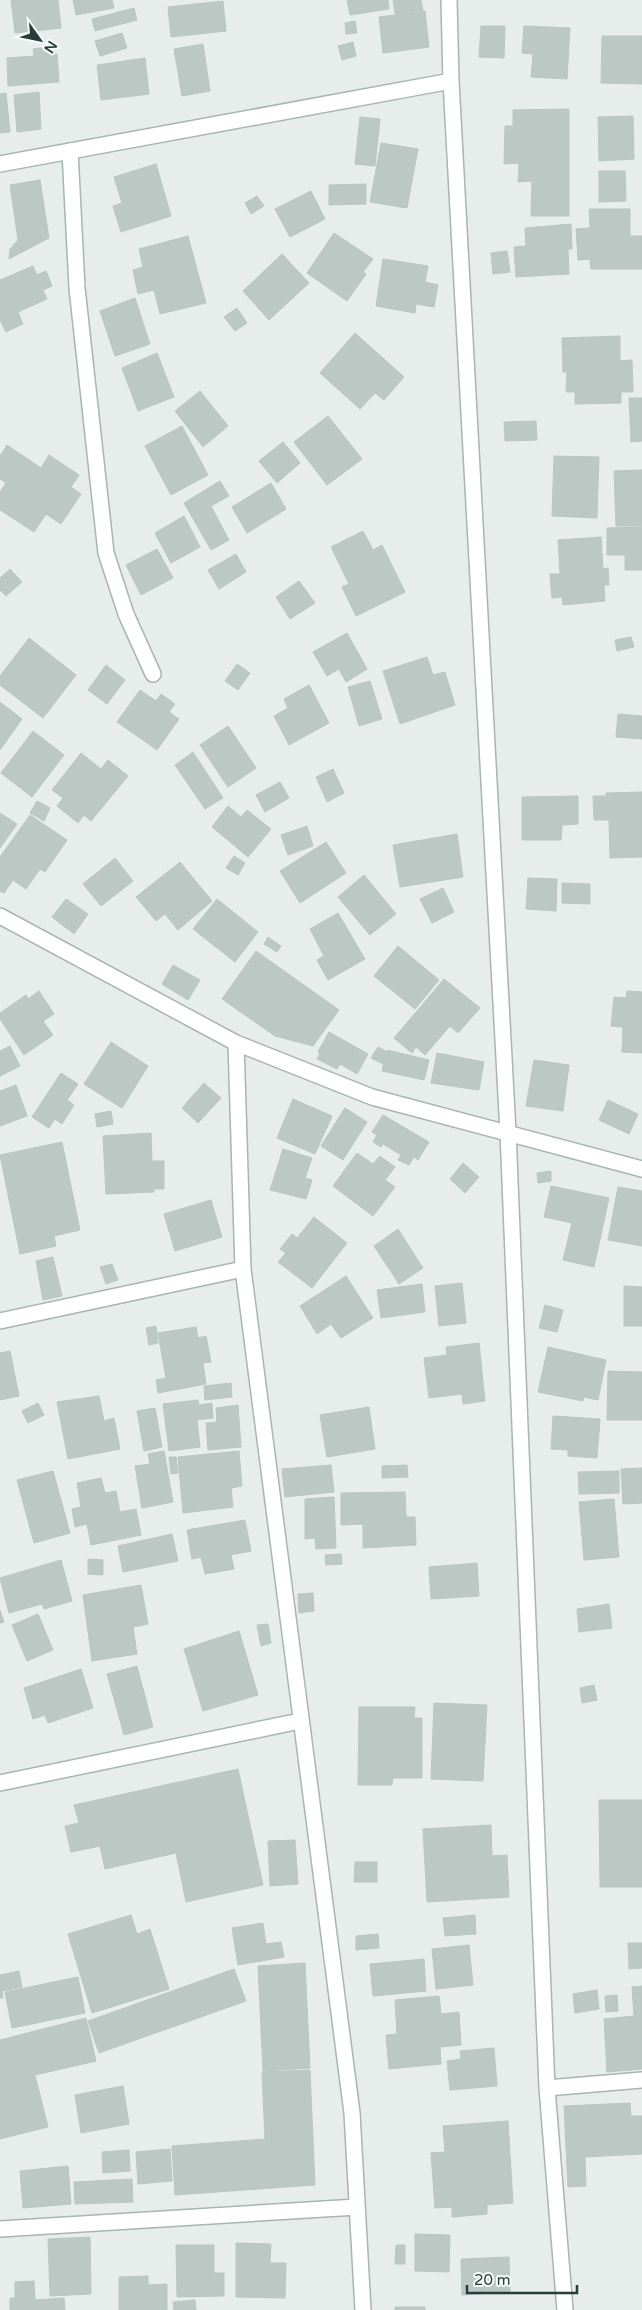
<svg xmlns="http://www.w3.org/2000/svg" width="642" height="2310" font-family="'Varela Round',sans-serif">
<rect width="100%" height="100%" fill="#e6edeb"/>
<path fill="#bbc8c4" stroke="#b9c6c2" d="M11,0H58L61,28L15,33Z
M73,0H112L114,8L76,15Z
M347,0H388L389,9L350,15Z
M393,0H421L423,10L395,14Z
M223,1L226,31L171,37L168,7Z
M134,8L137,20L95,31L92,19Z
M425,11L429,47L383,53L379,17Z
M355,21L357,33L346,34L345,23Z
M481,26H505L504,58L479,57Z
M524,26L570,28L567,79L531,77L533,54L522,53Z
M122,33L127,48L100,56L95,41Z
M602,36H642V84L601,83Z
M353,42L356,56L342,60L338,46Z
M203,44L210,91L182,96L174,49Z
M54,46L55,54H57L59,82L8,86L7,58L34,56L33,49Z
M145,58L149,94L101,100L97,65Z
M39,92L41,129L17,132L14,95Z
M6,93L10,132L0,133V94Z
M569,109V216H531L532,181L518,182L519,163L504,164L505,126H513V110Z
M633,116L634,159L599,161L598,117Z
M360,117L380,119L375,166L355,164Z
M381,143L418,149L407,208L370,202Z
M156,164L171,216L121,232L113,206L122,203L114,177Z
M599,171H625L626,201L599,202Z
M40,180L49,238L9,259L10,249L18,240L10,185Z
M366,184V204L329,205V185Z
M311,191L325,219L290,237L275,209Z
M257,196L264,206L251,214L245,203Z
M589,209H630V236H642V269H591L590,259L578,260L576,229L590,228Z
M571,224L572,249H568L569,274L516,277L514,247L526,246L525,228Z
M334,233L373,259L363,272L366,274L347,301L307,273Z
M188,236L206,303L160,314L154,290L138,294L133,270L143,267L139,249Z
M507,251L510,272L493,274L491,253Z
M282,254L309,283L269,320L243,291Z
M383,259L428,266L425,282L438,285L434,307L416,304L415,313L376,306Z
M33,266L37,275L46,271L52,286L43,290L47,299L18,312L23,324L6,332L0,320V280Z
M135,298L150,344L115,356L100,311Z
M237,308L247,323L235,331L224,317Z
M355,333L404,377L384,400L375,393L360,409L320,373Z
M620,336V361L632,360L633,392H621V403L575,404V392H566L567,372H563L562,338Z
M157,353L174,397L138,411L122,368Z
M200,391L228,426L203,447L175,411Z
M629,398H642V441L631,442Z
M328,416L362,459L327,485L294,442Z
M536,421L537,440L505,441L504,422Z
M182,426L208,475L171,495L145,446Z
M283,442L300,463L277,483L259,461Z
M7,445L41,468L49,455L79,475L71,487L81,494L61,524L46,514L34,532L0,510V492L6,483L0,479V456Z
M554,456L599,457L597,518L552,516Z
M642,470V526H616L614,471Z
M220,481L229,496L211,506L229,540L211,550L184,503Z
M271,483L286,509L247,533L232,507Z
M184,516L200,547L171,563L155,533Z
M642,527V570H625V555H607V528Z
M363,531L373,550L382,545L405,592L356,616L342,587L349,584L331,547Z
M601,537L603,569L608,568L609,585H604L605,601L563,605L562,597L552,598L550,574H560L558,540Z
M157,549L173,578L141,595L126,565Z
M236,554L246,572L219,589L208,570Z
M10,569L22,582L6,596L0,590V578Z
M299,581L315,603L290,619L276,597Z
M347,633L367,669L346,682L339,669L327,676L313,652Z
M631,637L634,647L617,651L615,640Z
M29,638L76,675L43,718L0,685V676Z
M427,657L433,675L445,672L455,705L400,724L383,671Z
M237,664L250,673L238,690L225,681Z
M106,665L125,680L107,704L88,690Z
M370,681L382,719L359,726L348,687Z
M309,685L329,723L289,745L274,716L288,708L284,699Z
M140,690L156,701L161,694L175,704L169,712L179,719L157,750L117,722Z
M0,702L22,719L0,750Z
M618,714L642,716V739L616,737Z
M228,726L256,768L228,787L200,745Z
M33,731L64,755L32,797L1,773Z
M193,752L223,798L205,809L175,765Z
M81,753L101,769L108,760L128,776L91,821L84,815L78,823L57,806L63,798L52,790Z
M333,769L344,793L327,802L316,777Z
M280,782L289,798L265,812L256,795Z
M642,792V857L610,858L609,820H594L593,796H606V793Z
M578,796V824L562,825L561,840H522V797Z
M37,801L50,808L44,821L30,813Z
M228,806L241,817L247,810L271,829L248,857L212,827Z
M0,813L17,824L0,848Z
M30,815L67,840L45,872L40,869L26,889L13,880L4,893L0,891V857Z
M307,826L313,846L288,855L281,835Z
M457,834L463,877L400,887L393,845Z
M326,842L346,873L300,903L280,871Z
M234,856L245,863L238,875L226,868Z
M115,858L133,881L101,906L83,884Z
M180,862L212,901L178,930L165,914L156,921L136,897Z
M364,875L396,914L370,935L338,897Z
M528,878L557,879L556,911L526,909Z
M562,883L590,884V904L562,903Z
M443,888L454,912L432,923L420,899Z
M66,899L88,914L74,934L52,917Z
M217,899L258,932L235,962L193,929Z
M338,913L365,959L328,980L317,960L324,956L310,929Z
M268,937L281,946L277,952L264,944Z
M398,946L439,980L415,1009L374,976Z
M256,951L339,1010L313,1046L275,1036L222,999Z
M173,965L200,980L188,1000L162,984Z
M444,979L480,1008L458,1033L450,1026L425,1055L416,1047L412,1053L394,1038Z
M39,991L54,1014L43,1021L53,1035L24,1055L0,1019V1013L26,995L28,999Z
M627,991L642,992V1053L622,1052L623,1027L611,1026L614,997L626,998Z
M329,1032L368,1054L357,1074L340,1064L337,1069L317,1059L320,1053L318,1052Z
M111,1042L148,1066L122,1108L84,1084Z
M10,1046L20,1066L0,1076V1051Z
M378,1047L389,1053L383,1064L371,1058Z
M387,1050L429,1060L424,1080L382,1071Z
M437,1053L484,1062L479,1090L431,1083Z
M534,1060L569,1065L563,1111L526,1106Z
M61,1073L78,1084L67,1100L74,1105L62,1124L55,1119L49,1128L32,1117Z
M204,1083L221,1098L198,1123L182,1108Z
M16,1085L27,1116L0,1126V1091Z
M293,1099L332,1116L315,1154L277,1138Z
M608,1100L638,1114L629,1134L599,1120Z
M345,1108L367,1122L343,1160L321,1146Z
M111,1111L113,1124L97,1127L95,1114Z
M383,1115L429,1142L418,1160L414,1157L409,1165L398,1160L401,1155L383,1144L381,1147L373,1142L377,1135L372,1132Z
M151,1133L152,1161H164V1189H154V1192L106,1194L103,1136Z
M62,1142L80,1230L54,1236L56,1246L20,1254L0,1155Z
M283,1149L312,1158L305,1178L312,1180L306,1199L270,1190Z
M357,1153L373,1164L380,1156L395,1167L385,1180L395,1187L373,1216L333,1186Z
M463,1163L479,1177L465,1193L450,1179Z
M551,1171V1181L538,1183L537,1173Z
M551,1186L609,1198L594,1267L563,1260L572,1223L544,1217Z
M618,1187L642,1191V1246L608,1240Z
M211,1200L222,1237L175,1251L164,1214Z
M314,1217L347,1243L312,1288L278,1262L286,1253L280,1249L292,1234L297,1238Z
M398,1229L423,1268L399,1284L374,1246Z
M53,1257L62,1296L43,1300L36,1261Z
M112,1264L118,1280L106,1284L100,1267Z
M346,1276L373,1318L341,1338L331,1324L317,1334L300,1306Z
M462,1283L466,1323L439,1326L435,1286Z
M422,1284L425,1312L381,1318L377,1290Z
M624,1286L642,1287V1326H624Z
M545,1305L563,1310L557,1332L539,1328Z
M156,1326L158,1343L149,1345L146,1328Z
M196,1327L198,1338L206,1336L211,1362L203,1363L206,1384L158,1393L156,1380L166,1378L158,1333Z
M479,1343L485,1401L463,1404L462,1394L429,1398L424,1358L447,1355L446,1347Z
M548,1347L606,1360L598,1400L584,1397L583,1401L538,1392Z
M10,1351L19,1396L0,1400V1353Z
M608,1371L642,1372V1420H607Z
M231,1383L232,1397L205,1400L204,1386Z
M99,1396L104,1421L114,1418L120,1449L68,1459L57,1402Z
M198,1400L199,1405L212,1403L213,1418L197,1420L200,1447L169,1451L163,1404Z
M38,1403L44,1415L28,1423L22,1411Z
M238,1405L241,1447L208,1450L206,1423L217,1422L216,1408Z
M369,1407L375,1449L327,1457L320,1415Z
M155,1408L162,1447L144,1451L137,1411Z
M553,1416L600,1419L597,1458L568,1456V1450L551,1449Z
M164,1451L173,1502L142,1508L135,1466L150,1464L148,1454Z
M239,1451L242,1486L231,1488L233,1507L183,1513L178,1457Z
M169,1457H176L178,1473L171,1474Z
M331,1465L334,1492L285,1497L282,1469Z
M407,1465L408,1477L382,1478V1466Z
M642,1468V1503L623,1504L621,1469Z
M53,1471L70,1533L34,1543L17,1480Z
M619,1471V1493L579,1494L578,1472Z
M101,1478L105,1493L116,1491L120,1512L136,1509L141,1535L91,1545L87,1524L75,1527L72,1509L81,1507L77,1483Z
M405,1492L406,1517H415L416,1545L363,1548V1524L341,1525V1493Z
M334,1497L336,1548L316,1549L315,1538L305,1539V1499Z
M614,1499L619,1557L584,1560L579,1502Z
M245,1520L251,1551L231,1555L234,1569L205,1574L201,1557L192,1559L187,1530Z
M172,1534L178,1561L123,1572L118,1546Z
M341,1554L342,1564L326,1565L325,1555Z
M88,1559L103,1560V1575L88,1574Z
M61,1560L72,1601L44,1609L42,1604L9,1613L0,1578Z
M477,1563L479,1596L431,1599L429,1567Z
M141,1585L148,1624L133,1627L137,1654L92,1661L83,1595Z
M313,1593L314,1611L299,1613L298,1594Z
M609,1604L612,1628L579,1632L577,1609Z
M0,1610L4,1622L0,1623Z
M38,1614L53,1650L27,1661L12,1625Z
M268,1624L271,1643L261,1646L257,1625Z
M239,1631L258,1695L203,1711L184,1649Z
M137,1666L153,1727L124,1735L107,1674Z
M81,1669L93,1708L48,1723L45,1715L33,1719L24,1688Z
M594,1685L597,1700L582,1703L580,1688Z
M434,1703L487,1705L483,1781L431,1779Z
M359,1707H415L414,1718H422V1778H393L392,1785H358Z
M238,1769L263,1885L186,1902L176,1853L105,1869L100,1846L71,1852L65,1826L79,1823L74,1805Z
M599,1800H642V1887H600Z
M491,1825L492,1856L507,1855L509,1897L427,1902L423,1829Z
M295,1840L298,1884L270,1886L268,1841Z
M355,1862H377V1882H354Z
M131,1915L137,1934L150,1929L169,1989L92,2013L68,1934Z
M475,1915L476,1934L445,1936L443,1918Z
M263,1923L266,1944L281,1942L284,1957L238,1965L232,1928Z
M378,1934L379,1948L356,1950V1936Z
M628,1943H642V1968L629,1969Z
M469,1945L473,1985L436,1989L432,1949Z
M424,1959L426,1991L373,1996L370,1964Z
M305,1963L310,2068L263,2071L258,1966Z
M234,1969L246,2001L99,2053L88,2021Z
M19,1971L22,1987L2,1991L3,1998H0V1975Z
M78,1977L85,2013L12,2028L5,1992Z
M642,1986V2069L607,2072L604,2019L634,2016L632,1987Z
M597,1990L599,2009L575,2013L573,1994Z
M617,1995L618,2011L606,2012L605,1996Z
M439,1996L441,2014L459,2012L461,2045L440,2047L441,2064L389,2069L386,2035L397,2034L395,2000Z
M86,2018L96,2061L35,2075L48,2127L0,2139V2040Z
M494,2048L497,2086L450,2090L447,2061L461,2059L460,2051Z
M310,2070L315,2185L175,2195L172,2146L265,2139L262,2072Z
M123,2086L129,2124L81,2133L75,2095Z
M630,2103L631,2116H642V2154L585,2157L586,2186L568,2187L564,2106Z
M508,2121L513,2203L487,2205V2214L452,2217V2207L435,2208L431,2153L445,2152L443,2126Z
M170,2149L172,2181L138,2184L136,2152Z
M129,2150L130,2171L103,2173L102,2152Z
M68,2166L71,2204L23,2208L20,2171Z
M132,2179L133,2202L75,2204L74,2182Z
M415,2234L450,2235L449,2272L415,2271Z
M90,2237L91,2294L50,2296L48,2239Z
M236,2243L271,2244L270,2263H286L285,2298L236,2297Z
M176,2245H214V2273H224V2296L177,2297Z
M396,2245H405V2264H395Z
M509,2257L510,2292L462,2295L461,2259Z
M148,2276V2285L167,2284V2310H119V2277Z
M34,2281L35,2300L64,2298L65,2310H10V2298H15V2282Z
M195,2300L196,2310H174L173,2302Z
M395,2307H425V2310H395Z"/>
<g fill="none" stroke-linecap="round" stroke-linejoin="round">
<g stroke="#a9b5b2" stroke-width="18">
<path id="service" d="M70,151L77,288L106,553L126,614L153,674"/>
</g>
<g stroke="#a9b5b2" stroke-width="18">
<path id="minor" d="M449,0L451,81L508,1132L547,2088L565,2310
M0,164L451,81
M0,916L236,1043L372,1097L642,1169
M236,1043L243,1269L352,2113L363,2310
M0,1321L243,1269
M0,1783L300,1721
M547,2088L642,2080
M0,2229L357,2207"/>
</g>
<use href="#service" stroke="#fff" stroke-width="15"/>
<use href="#minor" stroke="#fff" stroke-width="15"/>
</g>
<g transform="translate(40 40) rotate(123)" stroke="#f6faf8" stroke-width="4" paint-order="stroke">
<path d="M0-4L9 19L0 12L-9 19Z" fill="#263e3a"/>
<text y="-8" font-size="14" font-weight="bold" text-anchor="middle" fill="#263e3a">N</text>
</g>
<path d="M467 2285v8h110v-8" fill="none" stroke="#263e3a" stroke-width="2.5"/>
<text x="474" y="2285" font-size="15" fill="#263e3a" stroke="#f6faf8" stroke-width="4" paint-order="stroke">20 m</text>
</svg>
